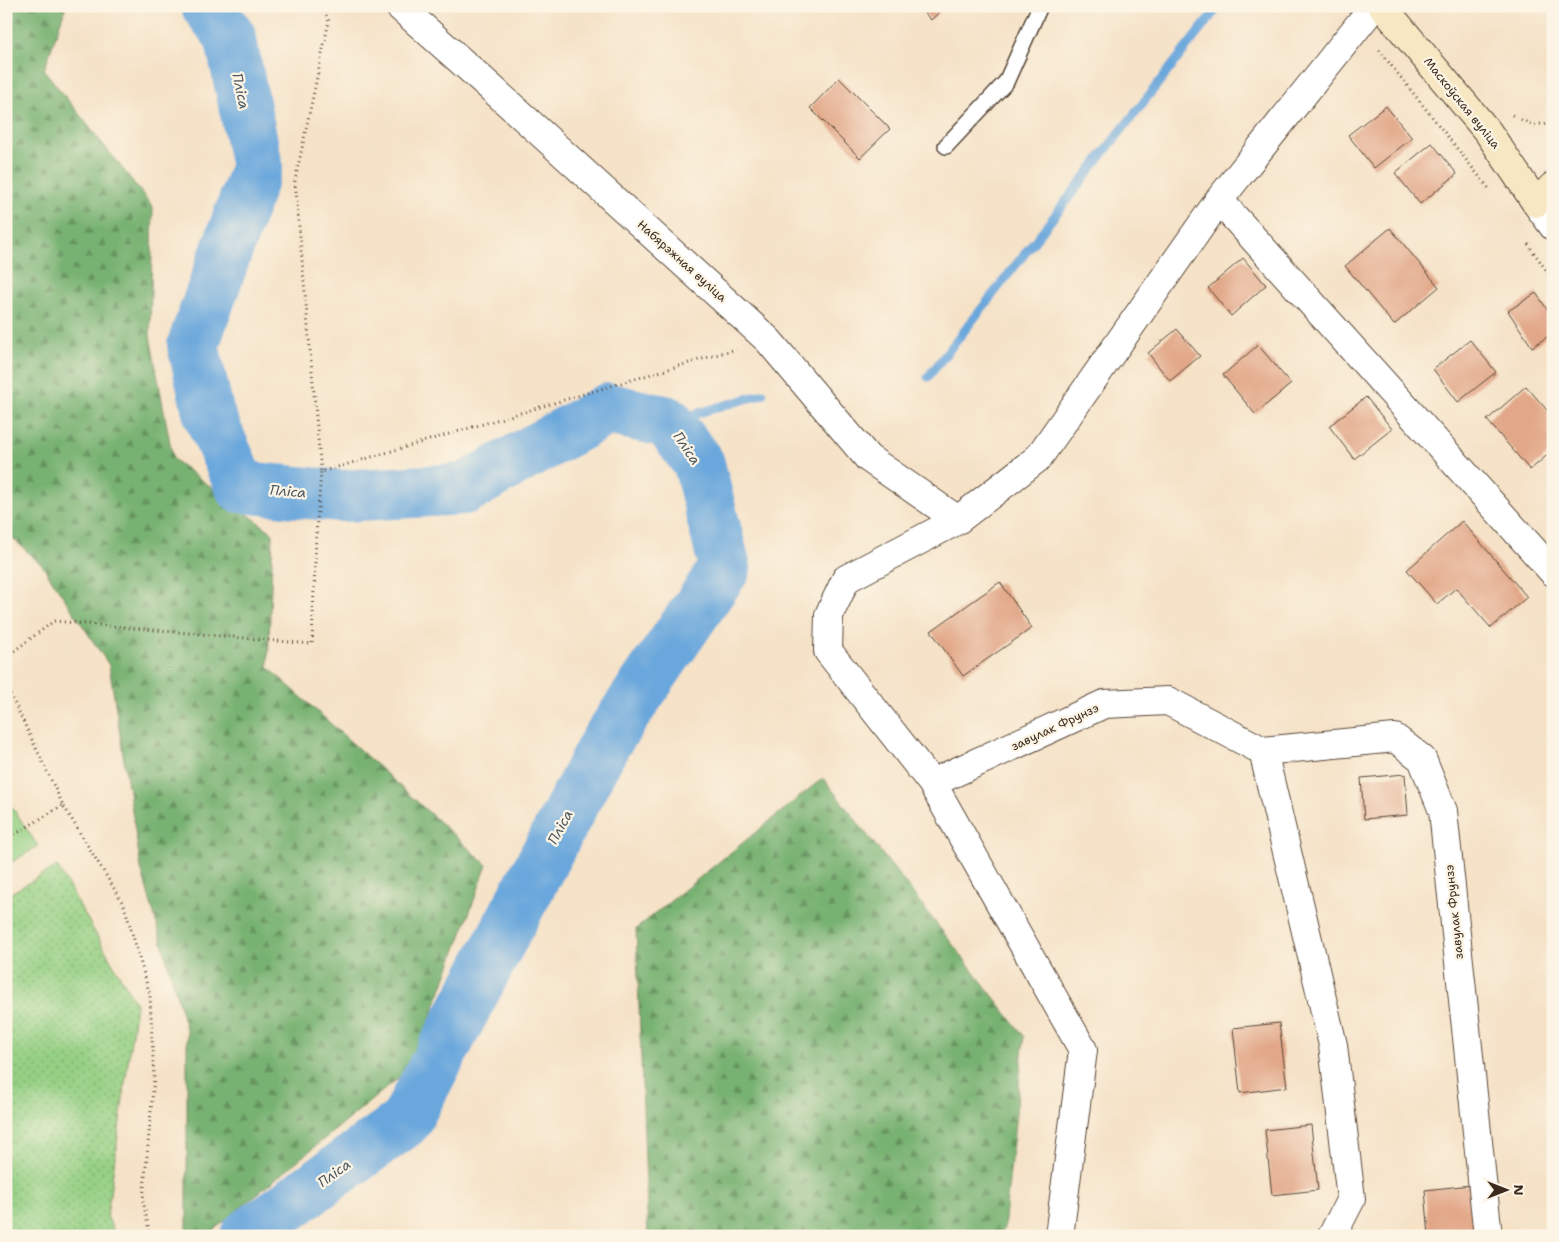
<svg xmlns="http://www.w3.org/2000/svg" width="1559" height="1242" font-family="'Shantell Sans',sans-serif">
<defs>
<pattern id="grass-dots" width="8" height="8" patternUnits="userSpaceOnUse" patternTransform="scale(1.25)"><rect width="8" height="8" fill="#95d084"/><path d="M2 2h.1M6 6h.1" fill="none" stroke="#7ba96b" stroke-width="1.8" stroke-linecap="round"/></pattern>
<pattern id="forest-firs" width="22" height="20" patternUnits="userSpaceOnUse" patternTransform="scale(1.25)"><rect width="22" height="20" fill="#78b272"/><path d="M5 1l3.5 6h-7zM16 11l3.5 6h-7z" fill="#64915d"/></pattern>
</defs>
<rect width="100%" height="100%" fill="#fcf5e5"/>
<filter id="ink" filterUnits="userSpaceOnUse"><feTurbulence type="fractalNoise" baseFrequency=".02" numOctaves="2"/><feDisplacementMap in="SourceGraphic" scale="10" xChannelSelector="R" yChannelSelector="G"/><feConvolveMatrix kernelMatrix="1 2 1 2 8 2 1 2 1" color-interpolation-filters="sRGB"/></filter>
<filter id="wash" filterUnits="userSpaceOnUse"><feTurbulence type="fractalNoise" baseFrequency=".0096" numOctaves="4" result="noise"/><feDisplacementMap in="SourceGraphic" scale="20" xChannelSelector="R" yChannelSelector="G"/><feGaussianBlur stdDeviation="1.12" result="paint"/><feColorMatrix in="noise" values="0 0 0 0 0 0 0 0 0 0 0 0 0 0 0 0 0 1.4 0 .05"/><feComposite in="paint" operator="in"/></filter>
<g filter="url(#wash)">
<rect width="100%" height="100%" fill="#f5e2c7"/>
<path fill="url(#grass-dots)" stroke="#687d51" d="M57,866L136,1004L107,1216L116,1236H6V896Z"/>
<path fill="url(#forest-firs)" stroke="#5a6e48" d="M6,6H66L44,70L153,207L150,336L173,459L273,533L268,667L487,865L413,1066L206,1236H187V1032L141,868L109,665L42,565L6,532Z
M823,778L1024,1036L1004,1228L997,1236H648L636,929Z"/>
<path fill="#95d084" stroke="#687d51" d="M6,798L38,846L6,866Z"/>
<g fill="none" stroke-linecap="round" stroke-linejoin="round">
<path stroke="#6aa7dc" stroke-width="9" d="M928,377L1219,6
M668,422L763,394"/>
<path stroke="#6aa7dc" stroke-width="52" d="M207,6L230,36L257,166L193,345L209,415L241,487L342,496L464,489L608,409L668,422L699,464L725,568L605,743L405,1122L246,1236"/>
</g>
<g id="blocks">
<path fill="#e2a788" d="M918,6H946L931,20Z
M839,78L890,129L860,158L810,108Z
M1386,106L1412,138L1374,168L1348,135Z
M1432,143L1457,174L1420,204L1395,173Z
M1390,228L1439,287L1394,325L1345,266Z
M1243,258L1266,285L1231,316L1208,288Z
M1536,293L1553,318V333L1532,347L1508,311Z
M1177,329L1200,356L1170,381L1148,353Z
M1470,340L1496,372L1458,402L1433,369Z
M1258,345L1291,384L1255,414L1223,375Z
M1526,386L1553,417V450L1530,470L1487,420Z
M1366,397L1392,429L1354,459L1329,426Z
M1462,521L1527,597L1491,628L1456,588L1437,604L1407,570Z
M1000,582L1032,628L963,676L931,631Z
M1405,774L1408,815L1364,819L1361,778Z
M1279,1023L1287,1087L1240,1093L1233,1028Z
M1311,1125L1318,1190L1272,1195L1265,1130Z
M1471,1185L1475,1233L1429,1236L1425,1190Z"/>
</g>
</g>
<g filter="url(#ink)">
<use href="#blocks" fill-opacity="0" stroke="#574637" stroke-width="1"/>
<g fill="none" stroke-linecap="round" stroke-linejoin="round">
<g stroke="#574637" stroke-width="18">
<path id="lane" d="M946,146L1006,82L1040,6"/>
</g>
<g stroke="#574637" stroke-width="30">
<path id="street" d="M399,6L488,85L768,340L868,458L958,520
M1219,200L1553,572
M1536,203L1553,226
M1263,751L1333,1045L1351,1199L1332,1236
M932,783L1104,704L1168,701L1263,751L1395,738L1422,759L1443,811L1488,1236
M1059,1236L1083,1050L932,783L828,651L829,615L846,579L958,520L1038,458L1219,200L1374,6"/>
</g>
<g stroke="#574637" stroke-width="30">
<path id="secondary" d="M1382,6L1488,132L1536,203L1553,186"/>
</g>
<path stroke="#574637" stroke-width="3" stroke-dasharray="1 4" stroke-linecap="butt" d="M322,6L329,21L295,181L321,472L736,349
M1379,50L1490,190
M1512,115L1530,124H1553
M1528,244L1553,280
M6,657L54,621L312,644L316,534L321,472
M6,685L63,805L124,905L150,995L154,1078L143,1200L150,1236
M6,840L63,805"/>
<use href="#lane" stroke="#fff" stroke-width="15"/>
<use href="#street" stroke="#fff" stroke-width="28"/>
<use href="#secondary" stroke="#f7e8c3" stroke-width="28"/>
</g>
</g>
<g text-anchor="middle" stroke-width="4.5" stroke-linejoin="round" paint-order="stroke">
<g font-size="12" fill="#3b2a1e" stroke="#fcf5e5">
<text transform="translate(1462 103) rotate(51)" y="4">Маскоўская вуліца</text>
<text transform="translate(682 261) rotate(42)" y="4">Набярэжная вуліца</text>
<text transform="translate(1055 727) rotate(-25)" y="4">завулак Фрунзэ</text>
<text transform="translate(1454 912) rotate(-96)" y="4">завулак Фрунзэ</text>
</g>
<g font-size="14" font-style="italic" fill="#4b5660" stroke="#fcf5e5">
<text transform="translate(241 91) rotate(78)" y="5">Пліса</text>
<text transform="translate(687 448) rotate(56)" y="5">Пліса</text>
<text transform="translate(288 491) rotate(5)" y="5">Пліса</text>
<text transform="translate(560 827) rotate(-62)" y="5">Пліса</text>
<text transform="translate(334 1173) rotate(-36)" y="5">Пліса</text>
</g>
</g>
<rect width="1559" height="1242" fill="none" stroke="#fcf5e5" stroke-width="25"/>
<g transform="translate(1506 1190) rotate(90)" stroke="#fcf5e5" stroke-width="4" paint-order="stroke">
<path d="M0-4L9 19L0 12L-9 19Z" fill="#3b2a1e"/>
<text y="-8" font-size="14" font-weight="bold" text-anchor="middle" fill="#3b2a1e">N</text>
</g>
</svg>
